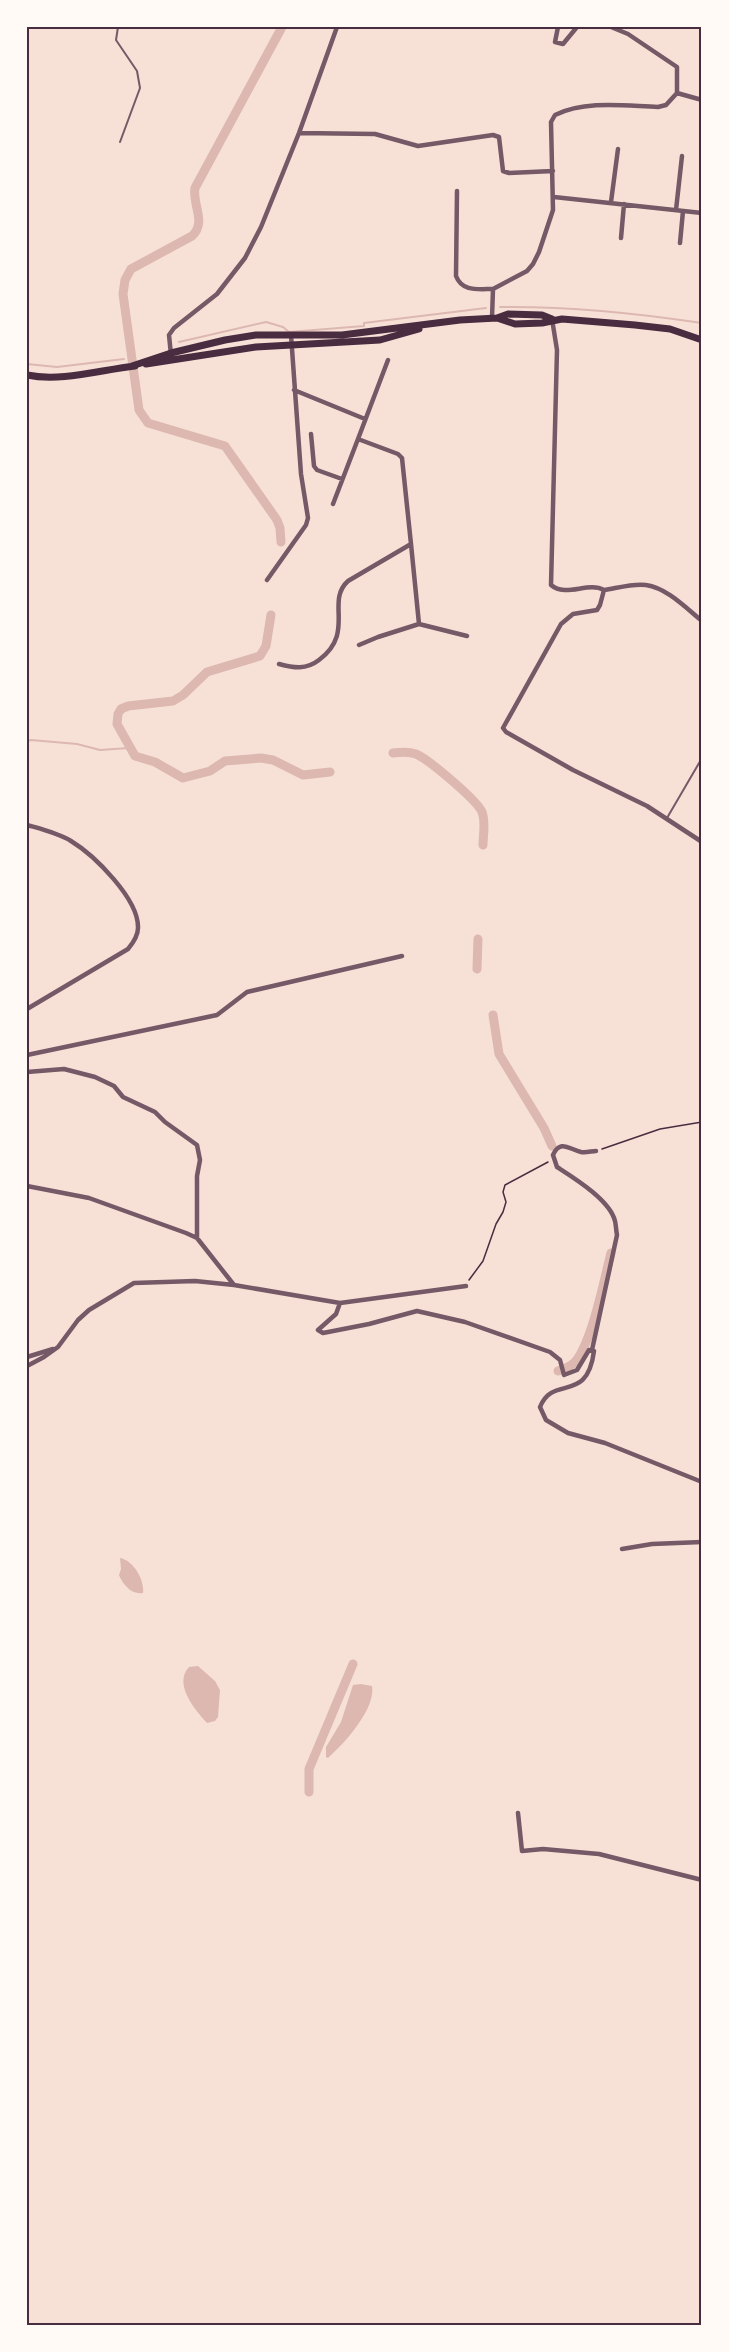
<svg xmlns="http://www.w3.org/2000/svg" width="729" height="2352" font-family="'DM Sans',sans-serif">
<rect width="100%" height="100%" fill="#f7e1d7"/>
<path fill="#dcb8b0" d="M120,1558C133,1560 145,1580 143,1593C132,1595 123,1585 119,1575L121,1569Z
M198,1666L215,1681L220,1690L218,1717L215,1721L207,1723C195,1710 173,1684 189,1667Z
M361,1684L372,1686C376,1709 344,1744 328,1758L326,1757V1747L341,1722L352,1688L353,1685Z"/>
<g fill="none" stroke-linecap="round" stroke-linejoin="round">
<path stroke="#dcb8b0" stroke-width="2" d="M500,307C567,306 636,313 702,323
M179,342L266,322L283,327L289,332L364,326V323L486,308
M27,364L57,367L124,359
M27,741L31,740L77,744L100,750L129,748"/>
<path stroke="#dcb8b0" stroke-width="9" d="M281,542L280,528L277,520L225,446L148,423L139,410L123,294L125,280L131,269L192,236C207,222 192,205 195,188L282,27
M271,615L266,646L260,656L207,672L183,695L173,701L128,706L121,709L118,714L117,724L135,756L155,762L183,778L210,771L225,761L261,758L273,760L303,775L330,772
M393,753C400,752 408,751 416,754C428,759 477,800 482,812C486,822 483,835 483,845
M477,969L478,939
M493,1015L499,1054L544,1128L552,1146
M558,1371C564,1369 571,1366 575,1362C592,1342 604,1280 611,1253
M309,1792V1769L353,1664"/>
<path stroke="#4a2c40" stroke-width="1.5" d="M602,1149L660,1129L702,1122
M469,1280L483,1261L496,1224L503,1212L506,1202L503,1192L505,1185L548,1162"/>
<path stroke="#755966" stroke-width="2" d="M118,27L116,40L137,71L140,88L120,142
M667,818L702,758"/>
<path stroke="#755966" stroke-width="4.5" d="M558,27L555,42L563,44L577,27
M677,93L702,100
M299,133L375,134L418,146L493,135L499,137L503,171L509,173L553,171
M457,191L456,276C462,292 478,289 493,289
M554,197L702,213
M611,202L618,149
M676,210L682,156
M621,238L624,204
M680,243L683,211
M492,318L493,289L527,271L533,264L539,252L553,210L551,122L555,115C586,100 625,106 658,107L666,105L677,93V67L628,34L611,27
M552,319L557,350L551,585C566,598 588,581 604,590L600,605L597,610L573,614L561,624L503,728L506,732L573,770L647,806L702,842
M171,355L169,335L174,328L217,294L245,258L261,227L299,133L337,27
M294,390L365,419
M311,434L314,466L317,470L342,479
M333,504L358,439
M267,580L306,525L308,518L301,474L291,335
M604,590C617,588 634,583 646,585C667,588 686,608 702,621
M419,624L467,636
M359,645L378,637L419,624L411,544
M279,664C294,668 306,670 319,660C356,632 325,602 348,581L411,544L402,458L398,454L358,439L388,360
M27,825C41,829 58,833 71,841C94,855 139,899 138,928C138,936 133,943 128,949L27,1009
M27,1055L217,1015L247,992L402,956
M27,1072L64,1069L95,1077L114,1086L123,1097L155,1112L165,1122L197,1145L200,1160L197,1176V1238
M27,1186L89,1198L186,1233L197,1238L234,1285L340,1303L336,1314L318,1330L323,1333L369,1324L417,1311L465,1322L550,1352L560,1360L564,1375L577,1370L589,1350L594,1351C587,1405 553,1374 540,1407L546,1420L568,1433L605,1443L702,1482
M340,1303L466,1286
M592,1350L617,1235C616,1230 616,1225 615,1221C610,1200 574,1178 557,1167L553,1155C560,1139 569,1149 581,1152C586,1153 592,1151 596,1151
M27,1357L53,1349
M27,1366L44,1357L58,1347L78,1320L89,1310L134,1283L195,1281L234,1285
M622,1549L652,1544L702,1542
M518,1813L522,1851L543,1849L599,1854L702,1880"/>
<path stroke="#4a2c40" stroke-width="7" d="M497,318L515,324L542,323L562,319L635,325L670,329L702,340
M146,364L256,347L380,340L419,329
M132,366L171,353L225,340L256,335H342L460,320L497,318L508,314L542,315L552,319
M27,375C61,382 100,370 135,366"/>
</g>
<rect width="729" height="2352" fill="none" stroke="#fffaf5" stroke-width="57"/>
<rect x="28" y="28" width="672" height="2296" fill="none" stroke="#4a2c40" stroke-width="2"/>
</svg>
